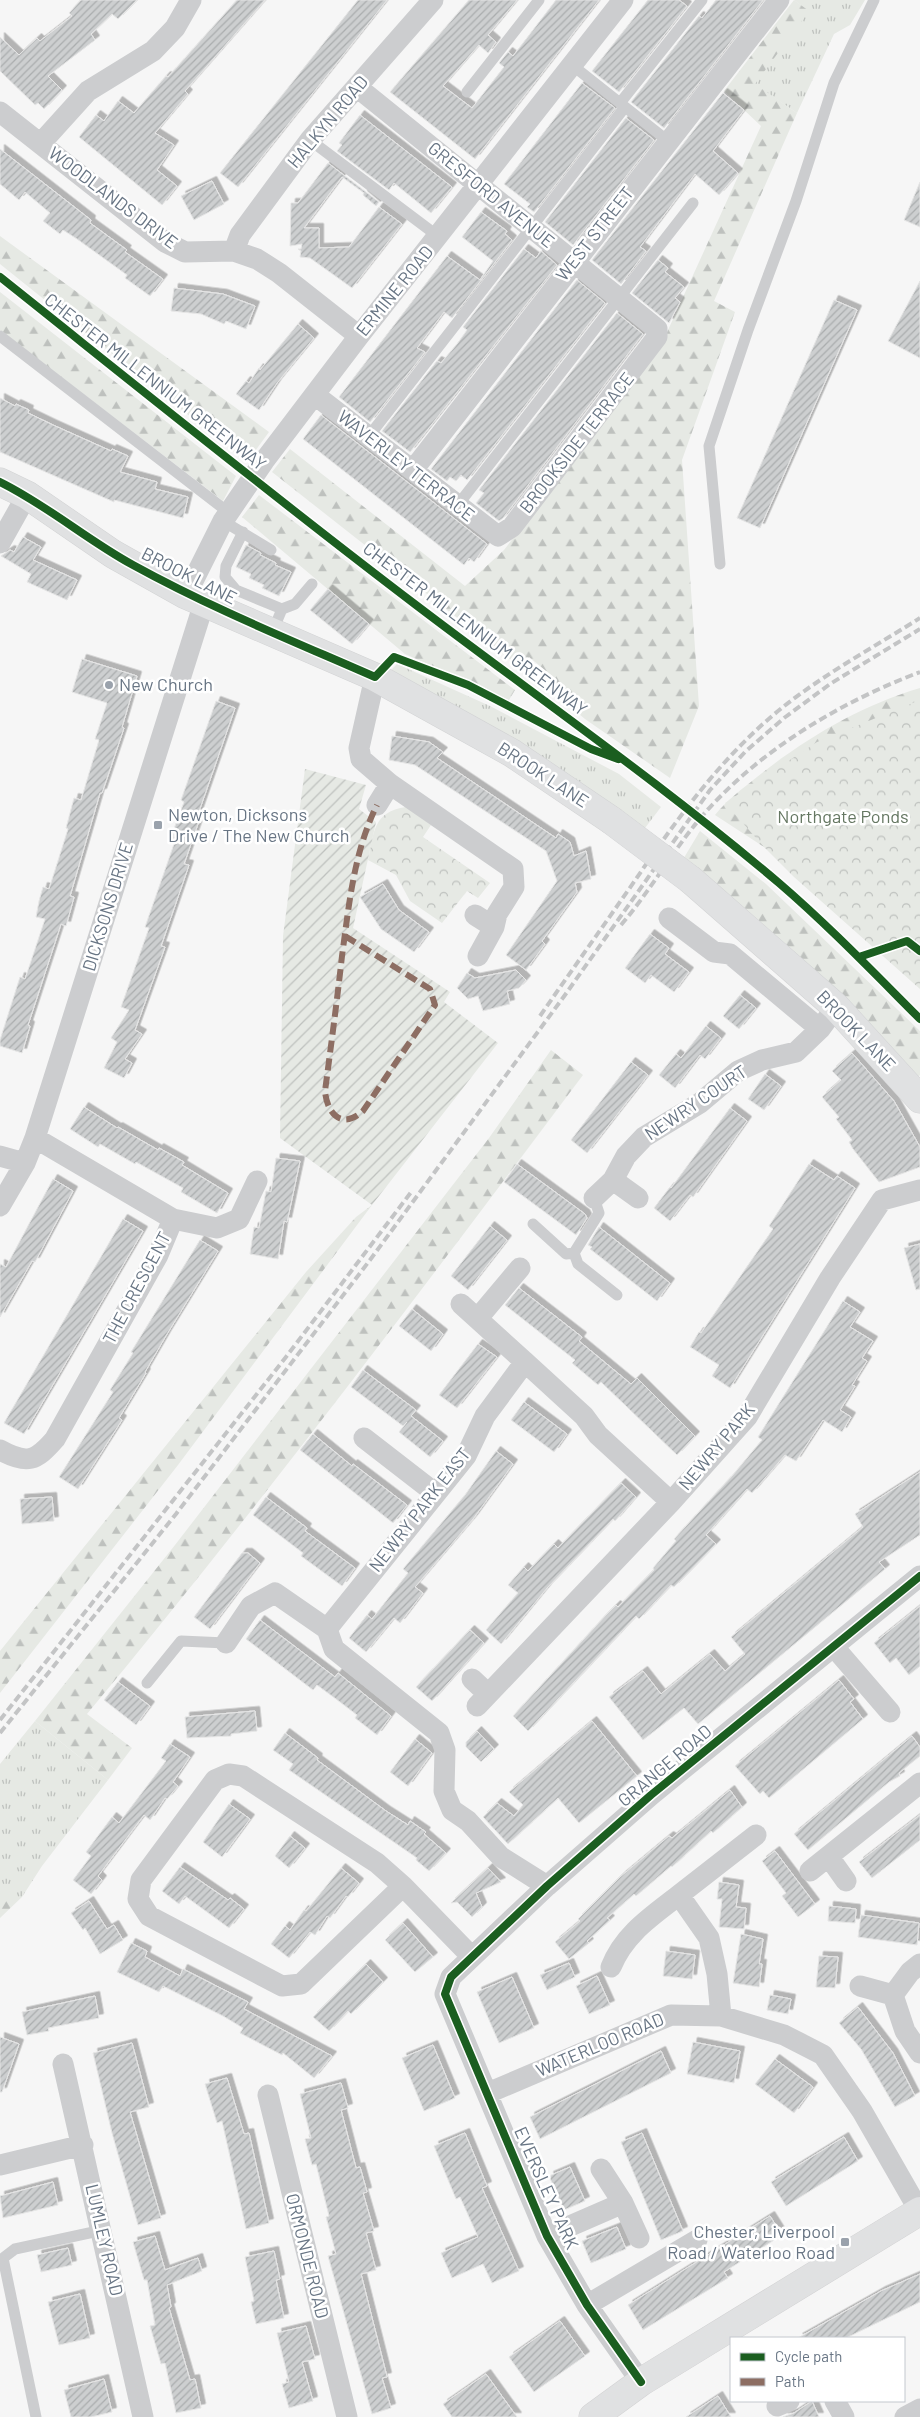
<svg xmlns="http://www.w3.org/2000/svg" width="920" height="2417" font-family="Barlow,sans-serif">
<defs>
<pattern id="grass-tufts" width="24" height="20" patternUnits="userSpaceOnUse" patternTransform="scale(1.25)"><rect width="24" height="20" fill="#e6e9e4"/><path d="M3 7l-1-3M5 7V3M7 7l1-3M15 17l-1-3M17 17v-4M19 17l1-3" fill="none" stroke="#bec1be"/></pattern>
<pattern id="forest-firs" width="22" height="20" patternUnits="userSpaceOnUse" patternTransform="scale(1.25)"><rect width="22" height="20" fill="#e6e9e4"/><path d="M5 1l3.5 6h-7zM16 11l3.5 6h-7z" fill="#bec1be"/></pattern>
<pattern id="park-crowns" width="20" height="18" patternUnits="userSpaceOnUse" patternTransform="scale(1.25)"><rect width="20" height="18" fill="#e6e9e4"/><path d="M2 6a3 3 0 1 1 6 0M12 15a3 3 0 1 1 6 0" fill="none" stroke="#bec1be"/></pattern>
<pattern id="garden-furrows" width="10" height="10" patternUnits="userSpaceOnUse" patternTransform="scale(1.25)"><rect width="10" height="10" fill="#e6e9e4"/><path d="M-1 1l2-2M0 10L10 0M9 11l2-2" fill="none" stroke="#bec1be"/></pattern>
<pattern id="building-hatch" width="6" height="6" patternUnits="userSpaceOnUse" patternTransform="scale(1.25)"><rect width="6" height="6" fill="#cdcfd0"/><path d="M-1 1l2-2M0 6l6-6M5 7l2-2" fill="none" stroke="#aaadae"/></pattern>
<filter id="shadow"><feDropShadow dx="4.5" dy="-4.5" stdDeviation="0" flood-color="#0004"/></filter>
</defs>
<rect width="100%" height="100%" fill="#f6f6f6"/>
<path fill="url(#grass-tufts)" d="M794,0H865L850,25L834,34L797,113L754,84L808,11Z
M397,664L490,706L619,774L661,807L642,832L384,677Z
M35,1721L108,1780L42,1866L22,1897H0V1764Z"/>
<path fill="url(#forest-firs)" d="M794,0L809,11L755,84L797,113L714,301L735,312L682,460L699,706L670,778L585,719L550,690L557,680L529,657L520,667L272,472L290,449L465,586L504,550L658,352L761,126L724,91Z
M0,236L269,432L247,462L0,264Z
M0,292L236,476L223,501L0,330Z
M259,495L515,690L509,700L405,654L242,517Z
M920,688V751L764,847L715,815C727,800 742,789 757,777C806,738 860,706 920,688Z
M700,831L766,884L920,1031V1075L916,1080L682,861Z
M551,1050L583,1075C421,1291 259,1507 87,1714L132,1748L108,1780L35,1721L175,1545L489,1138Z
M372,1205L178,1465L0,1693V1651L306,1272L356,1217Z
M0,1897H22L0,1918Z"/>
<path fill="url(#park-crowns)" d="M920,700V989L794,877L764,847L725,803L817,742Z
M406,807L431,825L423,837L490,883L478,898L467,891L442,923L410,901L396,875L368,860C374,832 373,812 406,807Z"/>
<path fill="url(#garden-furrows)" d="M305,769L366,785L359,809L376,822L353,928L450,992L444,1002L498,1043L372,1205L280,1138L283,936Z"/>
<path fill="url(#building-hatch)" stroke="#e6e6e6" filter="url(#shadow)" d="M81,0H137L118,19L112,14L91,34L95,40L48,76L62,90L44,109L38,103L35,105L0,71V37L19,55L37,38L40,41L72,16L69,13Z
M237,0H265L185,91L188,94L155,133L174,145L157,170L177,186L162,205L79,137L96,115L104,121L118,101L134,113L166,76L168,77Z
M358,0H387L238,187L220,173Z
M469,0H517L488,35L496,42L488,53L479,45L443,86L472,108L504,67L499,63L508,52L513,56L556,0H599L475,159L390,92Z
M648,0H679L687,6L619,92L592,71Z
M716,0H763L664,128L631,102L699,16L702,18Z
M582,83L615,108L534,212L527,207L530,204L504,184Z
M723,93L744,110L713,151L738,173L719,195L695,174L640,247L646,251L621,284L592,260Z
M360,115L452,187L431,213L394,183L389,190L337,151L342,145L339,143Z
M626,118L654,140L573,245L545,222Z
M0,149L91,220L90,223L127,250L125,252L163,279L150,296L125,278L127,275L77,239L63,230L60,234L43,221L50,213L25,192L19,200L0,184Z
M328,163L379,202L376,206L363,195L364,193L342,177L304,228H319V248L349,247L379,207L402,224L352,288L310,258L300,257L301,251L298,249H301L302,244L290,246L291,203H298Z
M212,181L224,204L194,220L181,196Z
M920,182V227L904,220Z
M481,212L507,231L505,234L512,240L452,318L444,312L417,348L425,352L370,422L339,397L447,256L480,280L493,261L462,237Z
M524,249L536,258L541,251L557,265L410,452L382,431L437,361L441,363L457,344L467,330L463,327Z
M658,260L668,268L665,272L684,287L675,298L680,302L669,323L632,293Z
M577,280L605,303L467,480L461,475L456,481L450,477L447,481L431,469Z
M920,281V358L888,341Z
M174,288L223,294L255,306L246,329L226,321L224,324L201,314L171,311Z
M834,300L857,310L760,528L737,518Z
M617,313L643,334L503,518L499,521L476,503L484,493L479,490Z
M298,324L314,338L277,383L259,410L236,394L246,381L249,383L259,368L260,370Z
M0,398L15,406L16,404L29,410L28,413L53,425L111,451L112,449L128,456L120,472L157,482L155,489L188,497L183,518L114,500V502L0,452Z
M321,415L487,544L474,562L469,558L464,565L303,439Z
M23,537L41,547L33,560L77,580L67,600L27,582L31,574L1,556L10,550L14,552Z
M246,545L261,553L260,555L276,563L275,565L291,572L279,596L262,588L264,585L249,578L251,574L236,567Z
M328,589L369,624L352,644L310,610Z
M82,659L137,676L122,727L124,728L102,793H100L70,896L74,897L66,926L61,924L28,1025L30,1026L22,1053L0,1046V1040L20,977L25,979L45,919L36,917L39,901L43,887L49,889L68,829L66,828L74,798L81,800L99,740L95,739L107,703L72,692Z
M216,701L235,708L196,820L199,821L184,864L189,865L161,946L165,947L135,1030L142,1034L125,1059L132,1063L124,1078L104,1068L117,1042L111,1038L129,1010L121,1007L149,928L145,927L174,844L169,842L184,802L181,800Z
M392,736L429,742L443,752L437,758L544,830L556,838L558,834L570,842L574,856L586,851L591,879L575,883L577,892L542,941L545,944L526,970L506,955L557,881L546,851L415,765L389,760Z
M383,884L399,910L429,932L414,952L381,929L360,897Z
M650,934L669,948L665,954L689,972L674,992L651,975L645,983L625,968Z
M516,970L526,980L519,988L507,991L510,1004L483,1011L478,996L468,999L457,988L467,973L475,978Z
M740,995L756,1008L739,1029L723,1016Z
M706,1026L721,1038L705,1059L700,1055L675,1088L659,1075L676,1054L681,1058Z
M852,1053L894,1101L920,1147V1167L879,1182L853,1149L849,1142L852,1140L836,1119L839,1117L822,1097L841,1080L832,1071Z
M631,1062L648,1075L587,1153L571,1140Z
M765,1074L781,1086L764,1110L748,1099Z
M84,1107L117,1128L118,1127L158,1150L159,1148L184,1162L182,1165L228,1193L217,1213L181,1192L183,1188L136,1162L135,1164L100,1144L98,1147L70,1129Z
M730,1108L747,1121L693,1197L690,1195L670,1221L654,1208L670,1187L671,1188Z
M276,1158L300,1161L287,1222L284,1221L278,1259L250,1254L254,1227L259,1228L266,1191L271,1192Z
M517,1164L585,1214L587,1218L576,1235L504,1182Z
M809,1164L834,1180L837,1176L855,1188L730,1388L712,1376L719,1365L690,1347L699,1332L701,1333L773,1229L769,1226Z
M53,1179L73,1191L35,1262L32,1261L0,1317V1264L6,1267Z
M123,1219L143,1231L24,1434L4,1423Z
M490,1226L507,1240L468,1290L451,1276Z
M599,1227L670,1283L657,1301L590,1249L592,1247L588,1245Z
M200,1240L218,1251L167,1334L145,1372L146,1373L119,1418L122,1420L78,1489L59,1477L113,1392L110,1390L133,1353L131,1352Z
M920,1244V1289L916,1290L904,1248Z
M519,1288L582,1337L579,1341L631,1384L637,1378L695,1436L677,1455L601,1382L598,1385L572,1363L575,1360L505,1305Z
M843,1301L860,1312L850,1327L873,1341L862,1358L867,1361L852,1385L855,1386L840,1410L851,1417L842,1432L823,1420L796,1461L785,1455L752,1493L747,1489L706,1535L716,1544L674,1587L671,1585L639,1619L636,1616L528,1731L513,1716L606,1615L616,1605L618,1607L654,1570L653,1568L676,1541L674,1539L732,1476L762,1440L758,1437Z
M412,1309L443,1334L431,1351L399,1326Z
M478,1344L497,1357L457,1408L439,1395Z
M363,1370L416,1410L411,1416L443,1441L430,1457L399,1432L407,1422L403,1426L351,1387Z
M524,1402L567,1434L554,1452L511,1420Z
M313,1434L352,1466L353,1464L407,1505L393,1523L300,1450Z
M496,1451L513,1464L473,1519L415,1587L423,1593L400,1623L394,1618L366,1652L349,1638L367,1615L372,1619L408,1573L403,1569L465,1495Z
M920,1472V1535L879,1562L885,1569L698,1724L684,1708L643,1740L609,1697L643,1671L661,1694L710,1654L725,1671L745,1654L731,1637L863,1527L855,1514Z
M621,1483L636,1497L615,1521L613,1519L547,1588L501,1644L486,1630L518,1593L508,1585L524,1567L528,1571L554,1544L558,1548Z
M52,1497L54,1521L22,1524L20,1499Z
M266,1497L307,1528L305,1531L355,1568L342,1586L301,1556L303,1553L253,1515Z
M242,1553H248L260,1563L210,1629L194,1617Z
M920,1606V1666L909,1675L896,1658L890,1663L874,1643Z
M260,1620L335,1677L338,1673L391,1716L377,1735L355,1718L357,1715L336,1699L317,1685L313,1690L246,1639Z
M470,1630L484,1643L432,1701L416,1687Z
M839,1680L854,1699L850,1702L863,1719L769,1798L763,1791L760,1794L735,1766Z
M118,1682L150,1706L136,1725L104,1700Z
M255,1711L257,1731L231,1734V1736L187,1738L185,1717Z
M592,1721L637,1776L579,1823L558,1798L508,1844L483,1817L497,1803L514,1816L523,1805L509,1792Z
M477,1731L494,1749L481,1762L466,1747V1742Z
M285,1733L318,1758L317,1760L386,1811L408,1825L410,1821L426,1832L424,1834L446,1853L429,1871L416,1860L417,1858L289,1770L293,1764L273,1750Z
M912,1736L920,1747V1756L899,1773L900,1776L889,1782L808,1850L794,1834Z
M415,1739L432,1753L408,1786L390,1772Z
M170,1744L190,1757L173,1782L178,1786L167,1799L165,1798L150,1820L144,1815L98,1876L102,1880L91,1894L73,1880L91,1856L86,1852L112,1817L119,1823L166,1761L161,1758Z
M730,1790L742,1807L713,1833L711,1831L672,1867L671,1866L636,1896L634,1894L607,1918L610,1920L587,1941L589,1943L569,1959L555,1942L580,1921L578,1919L620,1877L669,1836L672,1838Z
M229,1804L250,1819L222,1857L203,1842Z
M920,1815V1840L872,1878L859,1862Z
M290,1836L305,1848L289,1868L275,1856Z
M775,1851L815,1904L798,1917L782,1896L786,1893L762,1861Z
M180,1867L228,1900L230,1898L244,1909L229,1928L185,1896L179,1904L162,1891Z
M341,1868L359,1883L348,1897L346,1896L330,1918L327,1916L315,1935L310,1932L289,1958L271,1944L285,1926L290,1930L304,1910L306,1911Z
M488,1868L501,1882L476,1893L482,1907L472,1917L457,1902L451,1903Z
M719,1882L739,1885L736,1907L746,1908L744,1929L719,1927L722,1899H717Z
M89,1901L107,1929L114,1925L123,1940L100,1954L85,1928L83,1930L71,1913Z
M829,1906L856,1909L855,1923L828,1921Z
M861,1915L919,1923L917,1945L858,1937Z
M403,1923L433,1957L415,1972L385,1940Z
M741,1934L763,1939L759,1964H762L759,1987L733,1983Z
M131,1943L147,1951L145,1957L180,1976L183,1969L248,2002L244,2009L332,2056L314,2078L283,2053L282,2055L240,2033L243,2028L223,2016L163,1986L159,1992L117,1972Z
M666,1951L695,1955L692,1979L663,1976Z
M819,1956L838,1957L835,1988L816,1987Z
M569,1963L575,1977L547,1990L540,1975Z
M366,1964L383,1982L351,2014L348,2011L329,2031L313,2017Z
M597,1976L610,2005L589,2014L576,1986Z
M512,1977L534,2028L499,2043L477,1992Z
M770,1995L791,1999L788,2014L767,2010Z
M95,1996L99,2018L48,2028L49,2031L27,2035L22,2012Z
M858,2007L893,2053L915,2096L895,2107L861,2049L839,2023Z
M0,2037L19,2044L2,2092H0Z
M693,2042L740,2051L734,2083L687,2074Z
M132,2043L149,2107L130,2112L161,2218L138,2225L112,2133L93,2053Z
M433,2045L455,2098L424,2111L402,2058Z
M661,2051L671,2073L540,2139L530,2117Z
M775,2059L813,2087L794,2113L755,2084Z
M227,2078L244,2134L249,2133L269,2223L246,2229L222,2121L217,2123L205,2084Z
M341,2083L348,2108L341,2110L356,2168L360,2167L367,2192L363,2193L374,2231L366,2233L376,2270L361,2274L387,2377L382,2378L391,2408L372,2414L328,2256L336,2254L326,2217L329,2216L316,2164L312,2165L305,2139L311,2138L300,2094Z
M465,2133L487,2186L482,2188L519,2271L492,2283L483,2264L452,2278L441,2253L478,2237L460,2197L456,2199L434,2146Z
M642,2133L683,2231L661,2240L621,2142Z
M844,2137L858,2161L786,2206L771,2182Z
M570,2167L585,2201L564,2210L549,2176Z
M53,2182L58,2205L3,2218L0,2196Z
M770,2216L782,2235L724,2272L728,2278L643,2330L628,2305Z
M617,2227L626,2249L591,2263L582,2241Z
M155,2236L165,2270L198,2258L202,2271L167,2285L171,2307L169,2308L190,2380L195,2379L201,2408L176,2413L165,2363L161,2364L150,2326L155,2325L147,2280H144L133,2242Z
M68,2248L72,2265L41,2272L37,2255Z
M274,2251L280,2279L276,2280L284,2318L256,2324L251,2302L254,2301L245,2257Z
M920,2274V2302L846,2338H798L881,2291Z
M80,2294L90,2338L59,2345L48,2302Z
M560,2321L585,2356L534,2392L509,2357Z
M306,2326L315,2359L302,2362L313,2401L289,2408L282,2384L289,2382L277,2333Z
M486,2374L517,2417H452L443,2404Z
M104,2379L112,2412L91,2417H71L64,2390Z
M718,2396L731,2417H686Z
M812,2401L819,2417H783L794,2413Z"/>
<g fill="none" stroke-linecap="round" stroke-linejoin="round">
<g stroke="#d2d3d4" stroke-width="29">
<path id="secondary" d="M0,482L27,495L113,554L186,595L375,677L512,753L611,820
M691,880L836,1007L920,1099"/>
</g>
<g stroke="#d2d2d3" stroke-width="29">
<path id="highway" d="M593,2417L641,2382L920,2211"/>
</g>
<path stroke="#cccdcf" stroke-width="11" d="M572,65L668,141
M467,92L539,0
M620,103L702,0
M310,140L439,237
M0,336L228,512
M369,436L625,107
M457,506L693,203
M223,521L271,550
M243,532L226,566L225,577L236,590L282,609L272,633
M720,564L709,446L748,330L796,201L834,83L874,0
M282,609L295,604L312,584
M533,1224L566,1254L574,1253L599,1213L594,1198
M574,1253L578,1264L617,1295
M147,1683L181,1641L226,1643
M36,2417L3,2258L15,2249L103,2230"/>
<path stroke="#cccdcf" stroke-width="21" d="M0,112L165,242L185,252L234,251L257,259L279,273L359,336
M41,143L88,91L153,51L175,28L191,0
M234,251L240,235L310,140L433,0
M315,395L498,536L512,527L657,337V329L357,87
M413,470L779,0
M0,543L27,495
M186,595L223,521L264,461L359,336L623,0
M375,677L359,748L361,759L390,784L513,869L514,887L497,914L494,927L478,956
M377,805L390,784
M475,915L494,927
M669,918L714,952L730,954L820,1029
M0,1156L25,1163
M613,1180L638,1198
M594,1198L613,1180L626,1156L644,1137L700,1103L738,1071L762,1060L796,1052L820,1029L836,1007
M0,1206L25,1163L35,1138L204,603
M173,1219L217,1228L239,1219L257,1181
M461,1304L525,1362
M478,1318L520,1268
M364,1438L435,1493
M0,1450C27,1465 36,1461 55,1439L158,1255L173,1219L35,1138
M226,1643L251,1606L275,1593L327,1629
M834,1647L890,1712
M472,1679L488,1694
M477,1706L671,1502L747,1417L830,1278L882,1200L920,1190
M829,1857L846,1881
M810,1871L920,1783
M403,1886L301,1984L282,1986L149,1916L138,1899L141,1880L215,1780L229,1774L243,1776L377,1863L403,1886L471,1956
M547,1886L501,1857L468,1821L452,1810L444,1791L445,1750L439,1733L334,1649L327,1629L466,1456L485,1416L525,1362L584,1416L598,1435L671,1502
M920,1964L910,1972L893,1995L905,2031L920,2053
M611,1967C624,1934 652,1916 679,1895
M860,1986L893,1995
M721,2016L717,1974L709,1938L679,1895L756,1835
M63,2064L143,2417
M488,2093L671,2015L721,2016L784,2035L823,2055L862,2111L920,2212
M268,2095L347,2417
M0,2165L83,2145
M601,2169L623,2203L639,2238
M547,2236L623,2203
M587,2305L697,2240
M641,2382L587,2305L547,2236L445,1994L451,1977L547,1886L651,1795L920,1576
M835,2401L844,2417
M777,2406L789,2401
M905,2417L920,2409"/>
<use href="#secondary" stroke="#e0e1e2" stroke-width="28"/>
<use href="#highway" stroke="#e0e1e2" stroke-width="28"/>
<path stroke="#c3c4c5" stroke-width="4" stroke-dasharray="8 4" stroke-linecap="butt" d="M621,925C651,890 673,850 703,815C761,749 839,703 920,672
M540,1016C572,970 604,925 636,879C679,816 723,755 783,707C826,673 874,647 920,618
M0,1720L286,1357L412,1191
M0,1733L176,1514L370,1260L565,995L710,790L745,752L784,718L830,684L920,629"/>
<g stroke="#d2d3d4" stroke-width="29" stroke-linecap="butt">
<path id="secondary-bridge" d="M611,820L691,880"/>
</g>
<use href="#secondary-bridge" stroke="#e0e1e2" stroke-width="28"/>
<path stroke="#8d6e63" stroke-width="6" stroke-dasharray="12 6" stroke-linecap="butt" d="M345,936L430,989L435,1005L363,1111C342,1130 327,1114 325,1091C331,1046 337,1001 342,956C349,905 354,851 377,805"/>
<g stroke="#fff" stroke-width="11">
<path id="cycleway" d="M0,277C138,387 275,498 416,605C537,697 662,784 779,883C829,926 874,973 920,1019
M0,482C47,505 87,540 133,565C211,608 293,641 375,677L394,657L468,685L591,749L618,759
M859,957L907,941L920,951
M641,2382L587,2305L547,2236L445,1994L451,1977L547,1886L651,1795L920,1576"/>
</g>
<use href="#cycleway" stroke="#1b5e20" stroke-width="8"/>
</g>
<g fill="#9aa2ac" stroke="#fff" stroke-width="2">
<circle cx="109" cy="685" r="5"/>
<rect x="153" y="820" width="10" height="10" rx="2.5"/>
<rect x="840" y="2237" width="10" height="10" rx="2.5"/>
</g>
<g text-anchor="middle" stroke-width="5" stroke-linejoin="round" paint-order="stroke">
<g font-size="18" fill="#687584" stroke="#fff">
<text transform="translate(328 122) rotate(-50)" y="6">HALKYN ROAD</text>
<text transform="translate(491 195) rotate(39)" y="6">GRESFORD AVENUE</text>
<text transform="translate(113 198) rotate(37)" y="6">WOODLANDS DRIVE</text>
<text transform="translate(595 234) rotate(-52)" y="6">WEST STREET</text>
<text transform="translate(395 291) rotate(-51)" y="6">ERMINE ROAD</text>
<text transform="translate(155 382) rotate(38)" y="6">CHESTER MILLENNIUM GREENWAY</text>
<text transform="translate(577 443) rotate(-52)" y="6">BROOKSIDE TERRACE</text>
<text transform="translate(406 466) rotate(38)" y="6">WAVERLEY TERRACE</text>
<text transform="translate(189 576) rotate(27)" y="6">BROOK LANE</text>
<text transform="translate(475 629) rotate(37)" y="6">CHESTER MILLENNIUM GREENWAY</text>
<text transform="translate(543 775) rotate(33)" y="6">BROOK LANE</text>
<text transform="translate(108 907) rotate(-73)" y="6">DICKSONS DRIVE</text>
<text transform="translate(856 1031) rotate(46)" y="6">BROOK LANE</text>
<text transform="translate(696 1103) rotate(-34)" y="6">NEWRY COURT</text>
<text transform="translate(137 1288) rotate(-62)" y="6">THE CRESCENT</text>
<text transform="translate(717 1447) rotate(-50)" y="6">NEWRY PARK</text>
<text transform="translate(420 1510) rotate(-52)" y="6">NEWRY PARK EAST</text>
<text transform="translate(665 1766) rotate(-40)" y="6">GRANGE ROAD</text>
<text transform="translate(600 2045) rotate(-23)" y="6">WATERLOO ROAD</text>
<text transform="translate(546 2188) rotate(66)" y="6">EVERSLEY PARK</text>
<text transform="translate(104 2240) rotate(77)" y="6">LUMLEY ROAD</text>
<text transform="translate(307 2256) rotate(76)" y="6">ORMONDE ROAD</text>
</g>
<g font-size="18" fill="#687584" stroke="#fff" text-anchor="start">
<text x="119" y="691">New Church</text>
<text x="168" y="821">Newton, Dicksons<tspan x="168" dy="21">Drive / The New Church</tspan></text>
<text x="835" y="2238" text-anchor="end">Chester, Liverpool<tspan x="835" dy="21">Road / Waterloo Road</tspan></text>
</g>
<g font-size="18" fill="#657762" stroke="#fff">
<text x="843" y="823">Northgate Ponds</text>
</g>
</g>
<rect x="730" y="2337" width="175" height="65" fill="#ffffff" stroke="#c3c8ce"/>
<rect x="740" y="2353" width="25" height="8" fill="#1b5e20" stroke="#c3c8ce"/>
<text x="775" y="2362" font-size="15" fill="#687584">Cycle path</text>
<rect x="740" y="2378" width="25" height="8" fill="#8d6e63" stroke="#c3c8ce"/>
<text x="775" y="2387" font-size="15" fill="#687584">Path</text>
</svg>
